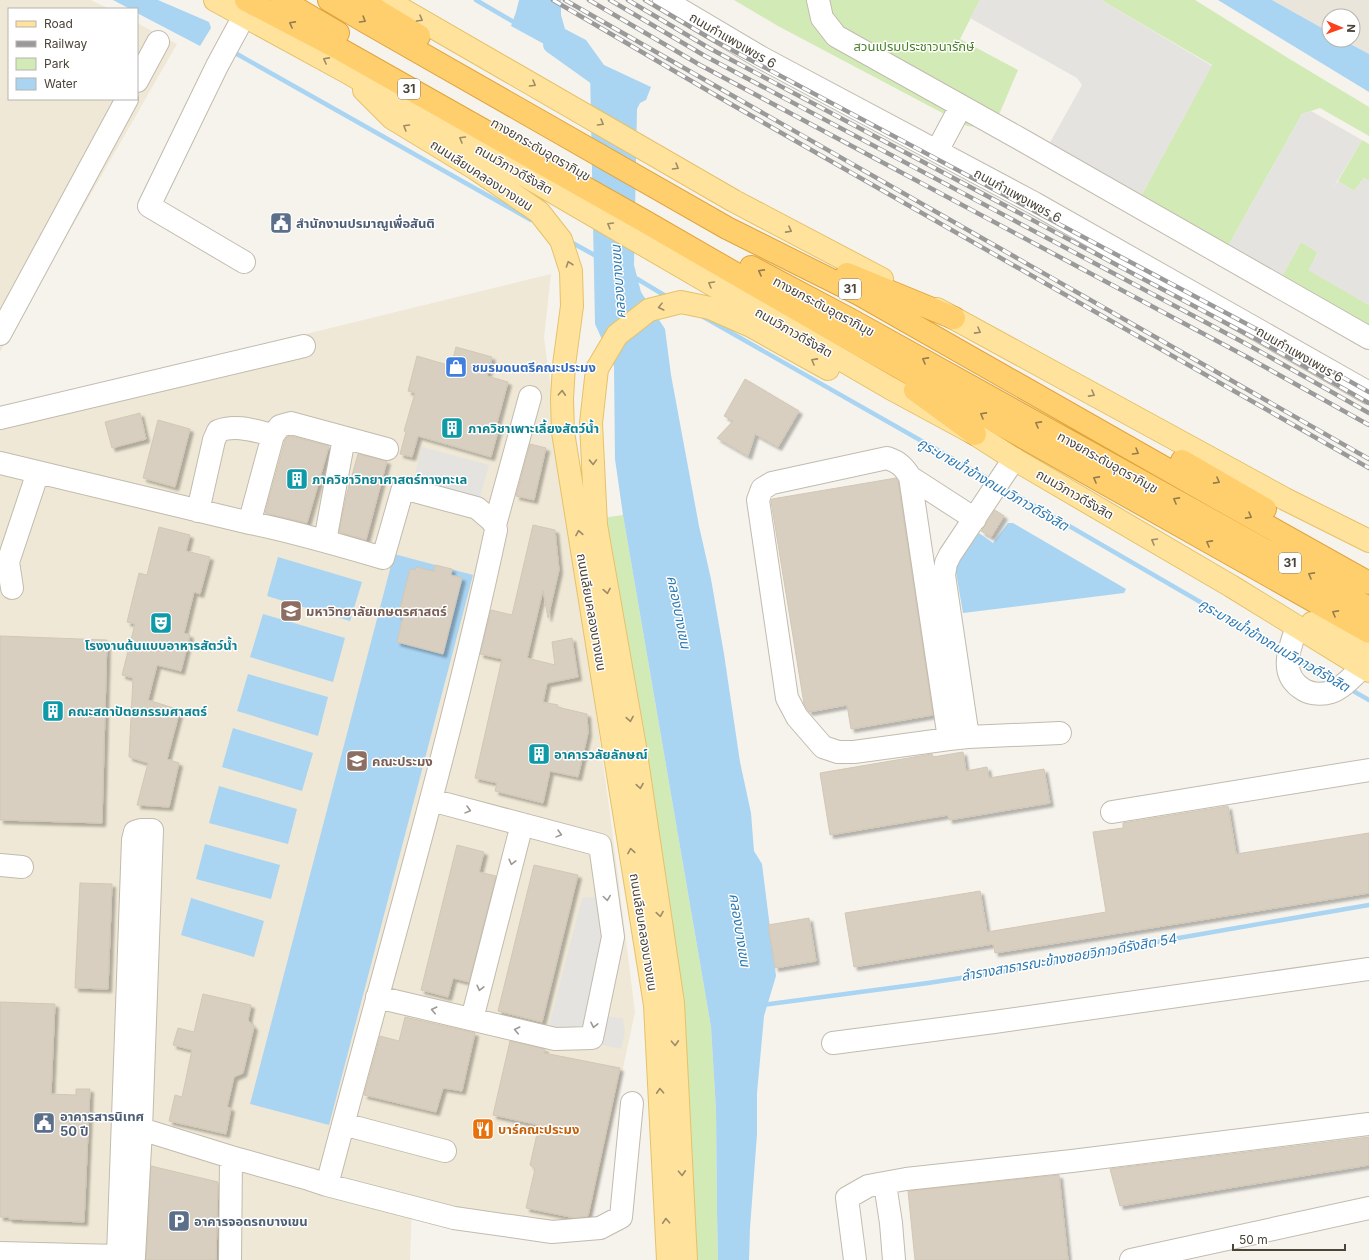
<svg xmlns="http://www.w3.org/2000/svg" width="1369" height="1260" font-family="Inter,'Noto Sans Thai',sans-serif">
<defs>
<filter id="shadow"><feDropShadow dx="3.5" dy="3.5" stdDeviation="1" flood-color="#0004"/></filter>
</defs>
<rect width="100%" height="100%" fill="#f6f3ec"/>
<path fill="#eae5da" d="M1272,0H1369V54L1343,40H1353V16H1329V32Z"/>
<path fill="#efe8d6" d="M0,0H91L109,9H9V99H137V23L177,44L0,352Z
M551,274L544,338L610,814L635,1012L589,1228L412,1204L410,1260H0V409Z"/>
<path fill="#d2eab5" d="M734,0H980L960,39L1018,70L998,117L988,128L967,126L778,26Z
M1101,0H1195L1288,58L1369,107V136L1320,108L1302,114L1227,248L1140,198L1212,65Z
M1362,140L1369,144V181L1364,178L1354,191L1338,181Z
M1301,242L1318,252L1309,270L1369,305V329L1280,280Z
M623,515L711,1027L716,1110L717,1213L718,1260H696L602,518Z"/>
<path fill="#e5e3e0" d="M980,0H1101L1212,66L1140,198L1048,146L1082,85L1077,78L970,18Z
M1311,111L1362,140L1333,188L1338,181L1354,191L1364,178L1369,181V305L1308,270L1318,253L1301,242L1280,280L1227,248L1302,114Z
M422,447L489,465L478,504L412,485Z
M612,895L605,1016L623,1018L625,1032L621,1049L590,1042L545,1041L582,898Z"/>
<path fill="#a9d4f2" d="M113,0H158L209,22L211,28L200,46L137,13V9H130Z
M519,0H561V15L565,29L586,40L604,65L651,87L646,100L640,103L637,109L634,265L641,292L665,329L671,375L699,526L711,579L724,654L740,762L751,813L754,851L762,864L776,976L764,1016L757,1093V1134L750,1228L749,1260H718L717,1213L716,1110L711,1027L623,515L615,459L614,366L595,324L590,69L511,26L516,12Z
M1218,0H1272L1329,32V40H1343L1369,54V92Z
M1008,523H1013L1126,589L1124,593L963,613L955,567L979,533L993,543Z
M394,554L473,575L329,1125L250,1104Z
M278,557L362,582L350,621L267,596Z
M263,614L345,638L333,682L250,657Z
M248,674L328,697L318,736L237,711Z
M233,728L313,753L302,791L222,767Z
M219,786L297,809L288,844L209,823Z
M205,844L280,865L271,899L196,879Z
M191,898L264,921L254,957L181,935Z"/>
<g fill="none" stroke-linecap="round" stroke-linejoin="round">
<path stroke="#a9d4f2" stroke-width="4.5" d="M476,0L517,24
M237,54L531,220
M569,241L598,257
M634,277L669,298
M700,315L992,481
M1002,487L1283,650
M1294,657L1336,681
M1348,688L1369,700
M762,1005L928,983L1032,967L1167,940L1369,905"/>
<path stroke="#a9d4f2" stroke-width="16" d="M551,45L607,85"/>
</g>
<path fill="#d8cfc1" stroke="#d3c7b4" filter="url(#shadow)" d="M456,347L492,357L487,376L508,382L497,423L500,424L491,457L418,436L412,457L400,454L406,432L404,431L415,393L408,391L417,356L451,366Z
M745,379L799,411L778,447L755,434L748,456L717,438L733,421L724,416Z
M140,413L146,439L112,448L105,422Z
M158,420L190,429L175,487L143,478Z
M291,436L329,446L307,523L265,513L285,440L287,437Z
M530,444L546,448L534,500L516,496Z
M358,454L387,461L366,540L339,532L346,497Z
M896,478L898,481L933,715L851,729L847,705L809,712L804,704L771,501L772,499Z
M995,510L1004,516L991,537L981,531Z
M533,525L555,530L559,570L548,618L543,590L527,658L555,665L552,642L572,638L578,677L547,683L543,702L558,705L557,707L587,714L588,733L578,777L550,771L543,803L495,791L497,783L475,778L502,659L480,654L491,610L512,615Z
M159,527L190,535L186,551L210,557L200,594L194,592L184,633L190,635L181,671L157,665L148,700L180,710L167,759L179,763L169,807L137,805L148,763L129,757L133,678L122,675L135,624L127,622L139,573L147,575Z
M435,565L452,569L451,575L462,578L443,654L397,642L403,617L398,616L410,569L415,570L416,567L434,571Z
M0,636L107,640L102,823L0,820Z
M963,752L966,771L987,767L989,778L1044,769L1050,803L949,820L948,815L830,835L820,773L932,754L933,757Z
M1228,806L1236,854L1369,833V893L995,953L993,944L854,967L845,913L980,891L987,932L1106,912L1093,832L1123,828V823Z
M457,845L484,852L479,872L496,876L469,982L453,978L448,997L421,990Z
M534,865L578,875L542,1022L498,1011Z
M80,883L112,884L108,989L75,988Z
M809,918L816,961L775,968L768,925Z
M203,994L251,1005L248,1020L254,1027L243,1073L234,1077L227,1107L231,1108L226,1134L169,1121L175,1095L182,1097L192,1050L173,1045L178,1028L194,1032Z
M0,1002L55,1004L51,1094L76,1095V1089H90L84,1222L9,1219V1217H0Z
M405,1017L475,1033L462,1091L443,1088L436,1112L364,1095L380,1036L399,1041Z
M510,1041L545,1049L544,1053L620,1068L588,1216L575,1218L526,1208L535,1169L530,1165L539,1125L493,1115Z
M1369,1137V1165L1120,1206L1110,1169Z
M151,1166L218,1182L216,1260H146Z
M1059,1175L1068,1260H915L908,1191Z"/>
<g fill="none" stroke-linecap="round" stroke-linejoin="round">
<g stroke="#c2bbae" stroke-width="24">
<path id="minor" d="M664,0L762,58L1034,203L1369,393
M818,0L822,18L836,36L1022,140L1369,338
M244,16L217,66L149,206L244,262
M137,81L158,42
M937,151L961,106
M0,334L127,99
M0,418L304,346
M0,463L250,523C295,532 339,545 383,558L403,488L477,508L491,520L495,525L496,530C449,751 384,967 327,1185
M910,477L975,519
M198,511L214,440L218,431C236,424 255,431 273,435
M250,523L252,513L273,435L280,426L291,423L387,449
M495,525L530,397
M325,541L344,438
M12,588L8,562L38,472
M1297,627C1289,649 1278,675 1304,690C1311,694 1322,695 1331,692C1343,688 1353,676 1362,668
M968,737L1060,733
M949,739L854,752H838L823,747L797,717L787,698L758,500L762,489L772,483L887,458C899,462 904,467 910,477L949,739L968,737L944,575L946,563L950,555L1014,459
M1112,812L1369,770
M141,830H152L141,1129L134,1257L118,1256L133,840L135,832Z
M0,865L22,867
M377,997L555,1039L592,1038L613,937L600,845L431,800
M472,1019L522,824
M833,1043L994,1022L1369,969
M343,1124L445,1151
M126,1129H141L231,1157L309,1179L327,1185L454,1218L552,1232L600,1228L621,1217L632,1103
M885,1184L891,1223L894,1260
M0,1253L118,1256V1260
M230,1260L231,1157
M855,1260L847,1198L868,1186L906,1179L1072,1161L1369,1124
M1131,1260L1369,1208"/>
</g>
<g stroke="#e6c16a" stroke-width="24">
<path id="major" d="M215,0L345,71L890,388L975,434L1014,459L1231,586L1369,671
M386,0L734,201L882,279
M364,90L392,118L476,169L539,212L561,240L571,271L572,306L564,365L562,399L563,432L655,1005L668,1260
M937,309L1285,499L1369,541
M1312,623L1369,649
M686,1260L673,1003L635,747L596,525L591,423L597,369L617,335L649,310L681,302L710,308L751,326L828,369"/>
</g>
<g stroke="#e0a43c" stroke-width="24">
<path id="highway" d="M246,0L336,47L644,221L833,330L1369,632
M282,0L338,33
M329,0L366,22L727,228L859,294L1219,499L1369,583
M360,0L419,36
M751,267L851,320L1369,608
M847,274L954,318
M915,390L975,434
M1182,461L1265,509"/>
</g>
<use href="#minor" stroke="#fff" stroke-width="22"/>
<use href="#major" stroke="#ffe39c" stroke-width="22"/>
<use href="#highway" stroke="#ffcf6e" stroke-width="22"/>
<g stroke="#9a9a9a" stroke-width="4.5">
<path id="rail" d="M553,0L729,103L1369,468
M565,0L1369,459
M589,0L700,65L1247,357L1369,425
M610,0L705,56L1252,347L1369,413
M628,0L709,48L1256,339L1369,403
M645,0L713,40L1260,331L1369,392"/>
</g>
<use href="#rail" stroke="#fff" stroke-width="3" stroke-dasharray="9" stroke-linecap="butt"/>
</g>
<defs><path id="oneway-chevron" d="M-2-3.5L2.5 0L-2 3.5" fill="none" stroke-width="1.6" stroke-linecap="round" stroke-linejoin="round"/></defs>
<g stroke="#9c8c66">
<use href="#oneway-chevron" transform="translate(420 19) rotate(30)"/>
<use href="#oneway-chevron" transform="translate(326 60) rotate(-152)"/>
<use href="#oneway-chevron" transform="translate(533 84) rotate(30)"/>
<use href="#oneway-chevron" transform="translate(601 123) rotate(30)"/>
<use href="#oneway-chevron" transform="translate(406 127) rotate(-149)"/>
<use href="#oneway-chevron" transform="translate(462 139) rotate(-150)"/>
<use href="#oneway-chevron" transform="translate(676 167) rotate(30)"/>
<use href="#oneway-chevron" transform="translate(610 225) rotate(-150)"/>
<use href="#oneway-chevron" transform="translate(789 230) rotate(28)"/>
<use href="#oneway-chevron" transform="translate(569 264) rotate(-109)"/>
<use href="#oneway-chevron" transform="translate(711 284) rotate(-150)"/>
<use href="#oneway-chevron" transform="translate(661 307) rotate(166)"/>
<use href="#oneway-chevron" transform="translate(978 331) rotate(29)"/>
<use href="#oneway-chevron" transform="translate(814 361) rotate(-151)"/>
<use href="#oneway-chevron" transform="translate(562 393) rotate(-87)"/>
<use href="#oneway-chevron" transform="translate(1092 394) rotate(29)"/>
<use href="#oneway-chevron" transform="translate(593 462) rotate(88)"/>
<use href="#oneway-chevron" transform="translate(579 533) rotate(-100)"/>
<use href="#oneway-chevron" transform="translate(1154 541) rotate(-150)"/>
<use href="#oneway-chevron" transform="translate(607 591) rotate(80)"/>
<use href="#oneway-chevron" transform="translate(630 719) rotate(80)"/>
<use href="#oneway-chevron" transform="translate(640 786) rotate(81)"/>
<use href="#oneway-chevron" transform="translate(631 851) rotate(-99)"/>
<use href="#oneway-chevron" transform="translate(660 914) rotate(81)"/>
<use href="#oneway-chevron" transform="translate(675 1043) rotate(87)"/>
<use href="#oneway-chevron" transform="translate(660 1091) rotate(-93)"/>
<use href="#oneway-chevron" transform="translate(682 1173) rotate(87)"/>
<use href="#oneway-chevron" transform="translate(666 1221) rotate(-93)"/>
</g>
<g stroke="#937c4e">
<use href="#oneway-chevron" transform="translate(363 20) rotate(31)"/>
<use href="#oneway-chevron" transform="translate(292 24) rotate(-152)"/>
<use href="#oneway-chevron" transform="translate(761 272) rotate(-152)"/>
<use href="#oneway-chevron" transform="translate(925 360) rotate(-151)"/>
<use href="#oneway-chevron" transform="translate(983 415) rotate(-151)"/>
<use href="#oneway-chevron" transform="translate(1038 424) rotate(-151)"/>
<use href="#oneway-chevron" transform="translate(1136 452) rotate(30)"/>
<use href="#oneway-chevron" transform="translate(1096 479) rotate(-151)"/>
<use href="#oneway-chevron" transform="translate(1217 481) rotate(29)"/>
<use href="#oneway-chevron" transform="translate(1176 500) rotate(-151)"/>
<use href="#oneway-chevron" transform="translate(1249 516) rotate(29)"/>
<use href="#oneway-chevron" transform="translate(1209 543) rotate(-151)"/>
<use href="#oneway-chevron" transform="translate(1311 575) rotate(-151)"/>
<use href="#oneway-chevron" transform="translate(1335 613) rotate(-151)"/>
</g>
<g stroke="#9c9892">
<use href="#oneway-chevron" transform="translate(468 810) rotate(15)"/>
<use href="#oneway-chevron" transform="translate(559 834) rotate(15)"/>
<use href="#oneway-chevron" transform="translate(512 862) rotate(104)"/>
<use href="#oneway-chevron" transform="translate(607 898) rotate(82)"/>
<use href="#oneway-chevron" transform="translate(480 988) rotate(104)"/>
<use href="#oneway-chevron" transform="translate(434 1010) rotate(-167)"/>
<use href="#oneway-chevron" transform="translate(594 1025) rotate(102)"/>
<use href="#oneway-chevron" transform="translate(517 1030) rotate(-167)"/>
</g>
<defs>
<g id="civic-square" transform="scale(1.15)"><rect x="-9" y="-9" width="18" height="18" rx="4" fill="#5c6f8a" stroke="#fff"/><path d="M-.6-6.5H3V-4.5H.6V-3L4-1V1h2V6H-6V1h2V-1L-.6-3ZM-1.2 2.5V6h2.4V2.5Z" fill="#fff"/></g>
<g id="shop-square" transform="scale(1.15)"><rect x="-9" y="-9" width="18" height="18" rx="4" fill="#3f7fe0" stroke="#fff"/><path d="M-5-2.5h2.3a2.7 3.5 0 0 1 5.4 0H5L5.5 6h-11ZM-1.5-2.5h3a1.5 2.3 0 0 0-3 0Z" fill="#fff"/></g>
<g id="building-square" transform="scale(1.15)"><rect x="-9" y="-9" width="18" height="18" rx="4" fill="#0f9aa8" stroke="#fff"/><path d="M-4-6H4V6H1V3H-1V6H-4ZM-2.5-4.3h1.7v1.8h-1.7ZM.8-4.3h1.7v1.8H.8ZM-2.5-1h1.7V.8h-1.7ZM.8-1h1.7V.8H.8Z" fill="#fff"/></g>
<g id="university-square" transform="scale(1.15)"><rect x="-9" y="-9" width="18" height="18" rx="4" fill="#8d6e63" stroke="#fff"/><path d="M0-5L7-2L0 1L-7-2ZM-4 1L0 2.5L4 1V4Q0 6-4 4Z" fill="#fff"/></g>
<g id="theatre-square" transform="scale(1.15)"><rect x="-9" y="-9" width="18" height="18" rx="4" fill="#0f9aa8" stroke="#fff"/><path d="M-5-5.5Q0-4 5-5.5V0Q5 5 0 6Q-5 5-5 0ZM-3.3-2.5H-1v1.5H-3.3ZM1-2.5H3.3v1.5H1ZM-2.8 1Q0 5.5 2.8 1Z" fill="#fff"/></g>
<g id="restaurant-square" transform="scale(1.15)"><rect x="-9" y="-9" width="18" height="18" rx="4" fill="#e8710a" stroke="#fff"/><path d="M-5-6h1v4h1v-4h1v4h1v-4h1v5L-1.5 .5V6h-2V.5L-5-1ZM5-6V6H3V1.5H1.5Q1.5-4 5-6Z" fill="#fff"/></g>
<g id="parking-square" transform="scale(1.15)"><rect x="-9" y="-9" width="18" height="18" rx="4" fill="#5c6f8a" stroke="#fff"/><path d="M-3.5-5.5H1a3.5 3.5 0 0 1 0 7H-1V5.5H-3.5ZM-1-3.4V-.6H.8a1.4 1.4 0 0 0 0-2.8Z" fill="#fff"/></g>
</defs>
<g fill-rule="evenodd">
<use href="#civic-square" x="281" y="223"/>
<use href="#shop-square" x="456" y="367"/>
<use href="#building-square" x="452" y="428"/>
<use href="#building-square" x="297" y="479"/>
<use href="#university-square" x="291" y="611"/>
<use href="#theatre-square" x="161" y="623"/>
<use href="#building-square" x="53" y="711"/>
<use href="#building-square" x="539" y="754"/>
<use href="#university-square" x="357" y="761"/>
<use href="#civic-square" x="44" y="1123"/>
<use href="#restaurant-square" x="483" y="1129"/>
<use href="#parking-square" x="179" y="1221"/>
</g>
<g text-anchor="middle" stroke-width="3" stroke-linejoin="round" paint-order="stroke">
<g fill="#fff" stroke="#817c74" stroke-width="1">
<rect x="398" y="79" width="22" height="20" rx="3"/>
<rect x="839" y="279" width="22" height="20" rx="3"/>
<rect x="1279" y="553" width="22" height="20" rx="3"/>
</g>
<g font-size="12" font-weight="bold" fill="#4b4439">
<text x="409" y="93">31</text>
<text x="850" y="293">31</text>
<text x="1290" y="567">31</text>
</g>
<g font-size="13" fill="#4b4439" stroke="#fff">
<text transform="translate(733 40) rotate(30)" y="5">ถนนกำแพงเพชร 6</text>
<text transform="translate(541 149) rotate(30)" y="5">ทางยกระดับอุตราภิมุข</text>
<text transform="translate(514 169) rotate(30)" y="5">ถนนวิภาวดีรังสิต</text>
<text transform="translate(482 175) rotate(33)" y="5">ถนนเลียบคลองบางเขน</text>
<text transform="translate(1018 195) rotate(29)" y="5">ถนนกำแพงเพชร 6</text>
<text transform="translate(824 306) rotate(28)" y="5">ทางยกระดับอุตราภิมุข</text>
<text transform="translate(794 332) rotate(30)" y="5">ถนนวิภาวดีรังสิต</text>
<text transform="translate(1300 354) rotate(30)" y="5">ถนนกำแพงเพชร 6</text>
<text transform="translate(1108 462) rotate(29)" y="5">ทางยกระดับอุตราภิมุข</text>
<text transform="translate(1075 494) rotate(30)" y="5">ถนนวิภาวดีรังสิต</text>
<text transform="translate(592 612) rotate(80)" y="5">ถนนเลียบคลองบางเขน</text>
<text transform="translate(644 932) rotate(81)" y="5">ถนนเลียบคลองบางเขน</text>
</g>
<g font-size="13" fill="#4a7f2a" stroke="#fff">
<text x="914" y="51">สวนเปรมประชาวนารักษ์</text>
</g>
<g font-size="13" font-weight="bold" fill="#4e5e75" stroke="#fff" text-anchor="start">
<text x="296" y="228">สำนักงานปรมาณูเพื่อสันติ</text>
<text x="60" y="1121">อาคารสารนิเทศ<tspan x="60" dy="15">50 ปี</tspan></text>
<text x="194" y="1226">อาคารจอดรถบางเขน</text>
</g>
<g font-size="13" font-weight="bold" fill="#366cbe" stroke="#fff" text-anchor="start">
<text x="472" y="372">ชมรมดนตรีคณะประมง</text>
</g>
<g font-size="13" font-weight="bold" fill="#0d838f" stroke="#fff" text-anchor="start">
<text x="468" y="433">ภาควิชาเพาะเลี้ยงสัตว์น้ำ</text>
<text x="312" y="484">ภาควิชาวิทยาศาสตร์ทางทะเล</text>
<text x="161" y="650" text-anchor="middle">โรงงานต้นแบบอาหารสัตว์น้ำ</text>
<text x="68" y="716">คณะสถาปัตยกรรมศาสตร์</text>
<text x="554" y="759">อาคารวลัยลักษณ์</text>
</g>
<g font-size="13" font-weight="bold" fill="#785e54" stroke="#fff" text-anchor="start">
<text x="306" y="616">มหาวิทยาลัยเกษตรศาสตร์</text>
<text x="372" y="766">คณะประมง</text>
</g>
<g font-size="13" font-weight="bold" fill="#c56008" stroke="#fff" text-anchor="start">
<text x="498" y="1134">บาร์คณะประมง</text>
</g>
<g font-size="14" font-style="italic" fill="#2e7ab2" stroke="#fff">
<text transform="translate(618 282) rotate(-94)" y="5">คลองบางเขน</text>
<text transform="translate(993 484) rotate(30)" y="5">คูระบายน้ำข้างถนนวิภาวดีรังสิต</text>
<text transform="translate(679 612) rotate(79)" y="5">คลองบางเขน</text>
<text transform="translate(1274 645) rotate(30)" y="5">คูระบายน้ำข้างถนนวิภาวดีรังสิต</text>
<text transform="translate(740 930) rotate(81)" y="5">คลองบางเขน</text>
<text transform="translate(1069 957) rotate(-10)" y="5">ลำรางสาธารณะข้างซอยวิภาวดีรังสิต 54</text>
</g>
</g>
<rect x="8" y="8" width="130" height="92" fill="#ffffff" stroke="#b7b4b0"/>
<rect x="16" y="21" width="20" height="6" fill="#ffe39c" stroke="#b7b4b0"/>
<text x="44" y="28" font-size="12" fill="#4b4439">Road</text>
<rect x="16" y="41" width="20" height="6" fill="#9a9a9a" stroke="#b7b4b0"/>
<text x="44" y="48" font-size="12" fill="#4b4439">Railway</text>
<rect x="16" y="58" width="20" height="12" fill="#d2eab5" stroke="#b7b4b0"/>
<text x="44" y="68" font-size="12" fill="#4b4439">Park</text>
<rect x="16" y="78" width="20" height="12" fill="#a9d4f2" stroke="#b7b4b0"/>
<text x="44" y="88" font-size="12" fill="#4b4439">Water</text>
<g transform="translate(1341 28) rotate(92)"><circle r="19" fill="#ffffff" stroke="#b7b4b0"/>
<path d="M0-3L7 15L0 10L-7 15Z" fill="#fc3f1d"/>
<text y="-6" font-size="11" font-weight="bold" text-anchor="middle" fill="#4b4439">N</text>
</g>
<path d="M1233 1244v6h112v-6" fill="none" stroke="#4b4439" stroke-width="2"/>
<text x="1239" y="1244" font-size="12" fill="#4b4439" stroke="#ffffff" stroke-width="3" paint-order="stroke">50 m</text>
</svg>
